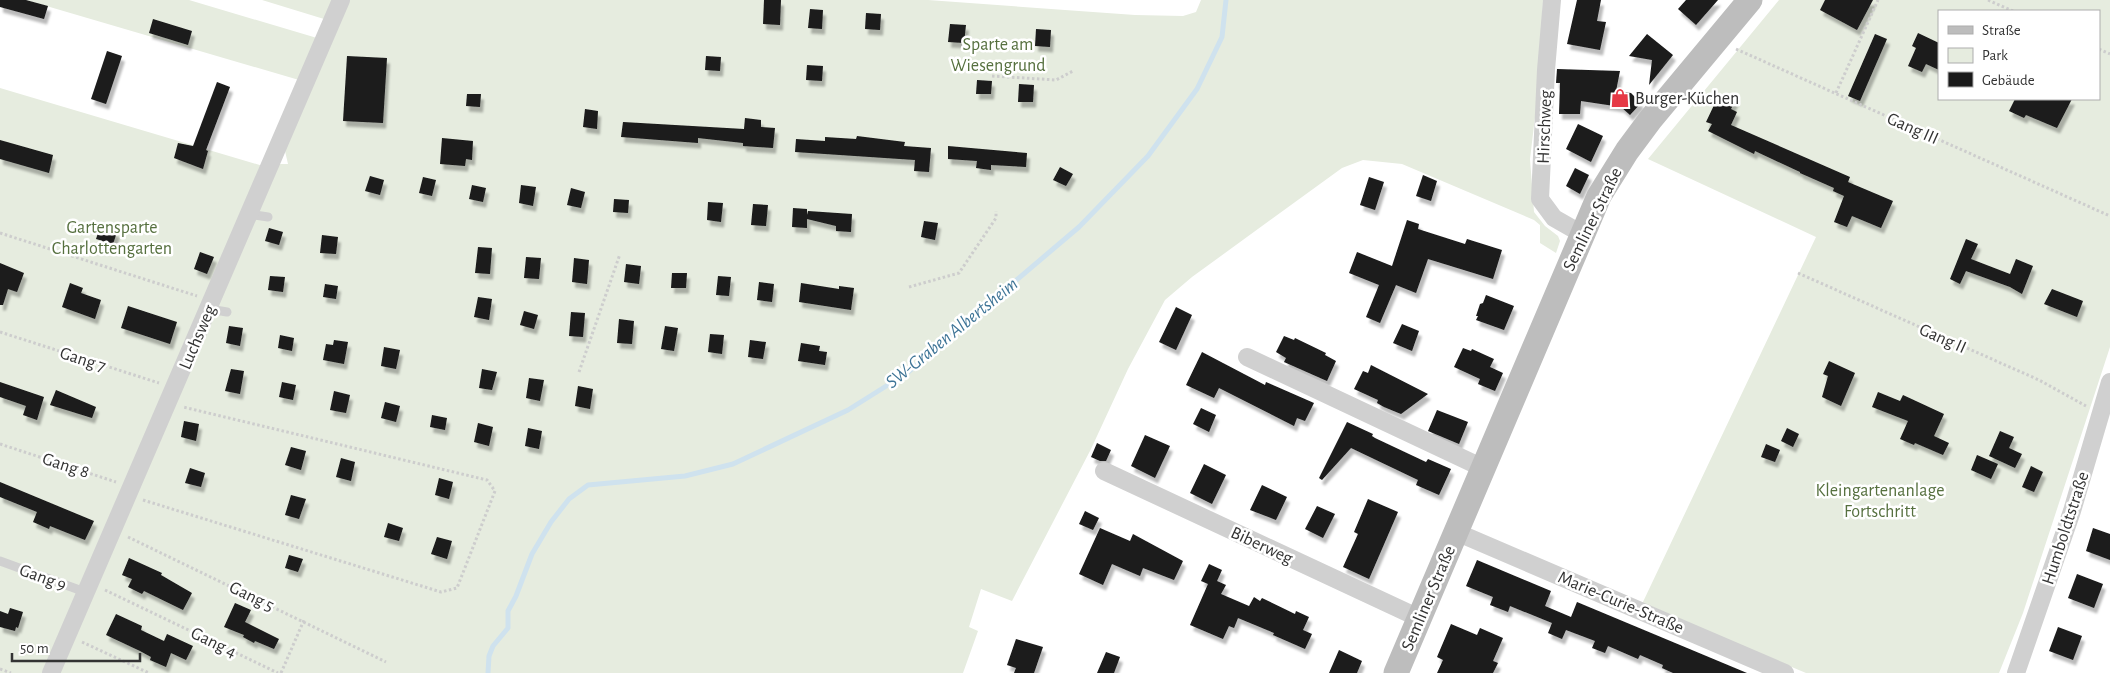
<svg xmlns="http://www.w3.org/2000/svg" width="2110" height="673" font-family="'Alegreya Sans',sans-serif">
<defs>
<filter id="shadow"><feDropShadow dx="3" dy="5.5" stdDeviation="1" flood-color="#0004"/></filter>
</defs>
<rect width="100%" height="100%" fill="#fff"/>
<path fill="#e6ecdf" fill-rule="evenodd" d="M26,0H189L317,38L299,80Z
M262,0H333L324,19Z
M347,0H928L1135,15L1183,16L1196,12L1201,0H1543L1540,75L1530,159L1534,212L1545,226L1558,236L1560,241L1556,253L1540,243V225L1534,220L1402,164L1363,160L1342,168L1192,277L1165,300L1128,369L1091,449L1012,601L981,589L969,627L978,631L963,673H58L275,164H288L285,151Z
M1779,0H2110V347L2023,613L1999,673H1806L1642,604L1816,237L1648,159ZM1939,11H2099V99H1939Z
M0,88L263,166L46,673H0Z"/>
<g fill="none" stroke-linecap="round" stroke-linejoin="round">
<path stroke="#cfe2ee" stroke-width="5" d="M488,673L489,656L493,646L508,628V611L516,596L532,554L551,522L569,499L588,485L685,476L733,464L848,410L907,373L1079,227L1148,156L1197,89L1222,37L1226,0"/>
</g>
<path fill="#1a1a1a" filter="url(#shadow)" d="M0,0H26L48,6L44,19L0,7Z
M764,0H781L780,25L763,24Z
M1577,0H1601L1597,21L1606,22L1600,50L1567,44Z
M1686,0H1718L1696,25L1678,9Z
M1825,0H1873L1857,30L1820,10Z
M810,9L823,10L822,29L808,28Z
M866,13L881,14L880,30L865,29Z
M153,19L192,31L188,45L149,33Z
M950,24L966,25L964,43L948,42Z
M1036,29L1051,30L1050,47L1035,46Z
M1918,33L1939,43V70L1926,64L1922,72L1908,66L1916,48L1912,46Z
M1647,34L1673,55L1649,85L1652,60L1629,56Z
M1875,34L1887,39L1860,101L1848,96Z
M107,51L122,56L106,104L91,99Z
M347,56L387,58L383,123L343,121Z
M706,56L721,57L720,71L705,70Z
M807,65L823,66L822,81L806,80Z
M1557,69L1620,71L1616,91L1631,93L1641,103L1630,115L1621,107L1581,101L1580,114H1559L1560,83H1556Z
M977,80L992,81L991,94H976Z
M217,82L230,87L206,150L208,151L203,169L174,158L178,143L193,146Z
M1019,84L1034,85L1033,102H1018Z
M1725,93L1736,99L1731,109L1737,112L1731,125L1850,177L1848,182L1893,201L1881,228L1852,216L1847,227L1834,222L1844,196L1833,191L1834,188L1800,173V172L1755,151L1754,154L1708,131L1712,124L1706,122L1716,101L1720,103Z
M467,94H481L480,107L466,106Z
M2015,99H2072L2057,128L2026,115L2024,118L2009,111Z
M585,109L598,111L597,129L583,127Z
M745,118L761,120V127L775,128L773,148L743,146V143L698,138V143L621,137L623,122L744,129Z
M1578,124L1603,136L1591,162L1566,149Z
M857,136L905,142L904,146L931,148L929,172L914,171L915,160L795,152L796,139L825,141V137L856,139Z
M442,138L473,141L472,160L466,159L465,166L440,164Z
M0,140L53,155L49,173L0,159Z
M948,146L1027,153L1026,167L991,165V170L976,168L977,161L948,159Z
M1060,167L1073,174L1066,186L1053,180Z
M1575,168L1589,175L1580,194L1566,186Z
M1423,175L1437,181L1431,201L1416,196Z
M370,176L384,180L380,195L365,191Z
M423,177L436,180L432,196L419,193Z
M1369,177L1384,182L1375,210L1360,205Z
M472,185L486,188L483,202L469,199Z
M521,185L536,187L533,206L519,203Z
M571,188L585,192L581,208L567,205Z
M614,199L629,200L628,213L613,212Z
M708,202L723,203L721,222L707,220Z
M753,204L768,205L766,226L751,225Z
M793,208L807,209V215L808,211L852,214L851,232L836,231V226L807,219V228L792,227Z
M1407,220L1419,224L1418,229L1465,244L1467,239L1502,250L1493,279L1428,259L1416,293L1396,285L1380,323L1366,317L1379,285L1349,273L1357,252L1392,266Z
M924,221L938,223L935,240L921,237Z
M100,227L117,232L113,244L96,239Z
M269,228L283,232L279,245L265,241Z
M322,235L338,237L336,254L320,253Z
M1966,239L1978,244L1971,259L2010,274L2016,259L2033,266L2022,294L2010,287L1966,271L1960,284L1950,279Z
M478,247L492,248L490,274L475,273Z
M200,252L214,257L207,274L194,269Z
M526,257L541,258L539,279L524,278Z
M574,258L589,260L587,284L572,282Z
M0,263L24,273L17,292L8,289L3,305H0Z
M626,264L641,266L639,284L624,282Z
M672,273H687L686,288H671Z
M270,276L285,277L283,292L268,290Z
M718,276L731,277L729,296L716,295Z
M759,282L774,284L772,302L757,300Z
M70,283L83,288L81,293L101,300L95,319L62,307Z
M801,283L839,289V286L854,288L851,310L799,302Z
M325,284L338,286L336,299L323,297Z
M2052,289L2083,301L2077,317L2044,304Z
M1486,295L1514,306L1504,330L1476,320L1478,316H1476L1480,304L1483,303Z
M478,297L492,299L489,320L474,317Z
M128,306L177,322L170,344L121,328Z
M1176,307L1192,315L1176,350L1159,342Z
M524,311L538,315L534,329L520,325Z
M571,312L585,313L583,337L569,336Z
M619,319L634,321L632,344L617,343Z
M1402,324L1419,331L1412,351L1393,343Z
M229,326L243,328L240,346L226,343Z
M665,326L678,328L674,351L661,349Z
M710,334L724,335L722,354L708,352Z
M280,335L294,338L292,351L278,348Z
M1284,336L1294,340L1295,338L1326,353L1325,355L1336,361L1327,381L1284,362L1286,358L1276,352Z
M334,340L348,342L344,364L323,360L326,344L333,345Z
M750,340L766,342L763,359L748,357Z
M801,343L820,346L819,351L827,352L825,365L798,361Z
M384,347L400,350L396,369L381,366Z
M1463,348L1471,351L1472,349L1494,359L1490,367L1503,373L1495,391L1478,384L1480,379L1454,367Z
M1202,352L1265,385L1266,382L1314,403L1305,421L1297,418L1294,426L1219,388L1214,398L1186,385Z
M1829,361L1855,373L1841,406L1822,397L1828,376L1823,374Z
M1371,365L1428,394L1401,414L1384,407L1377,403L1378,400L1354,389L1363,371L1368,373Z
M231,369L244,371L240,394L225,391Z
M482,369L497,372L492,390L479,388Z
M529,378L544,380L540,401L526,398Z
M0,382L44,397L37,420L23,415L26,406L0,397Z
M282,382L296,385L293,400L279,397Z
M578,386L593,389L590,409L575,406Z
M56,390L96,407L92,418L50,405Z
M334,391L350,395L346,413L330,410Z
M1878,392L1900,401L1903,395L1944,414L1934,436L1949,443L1943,455L1915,443L1914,445L1900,439L1908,421L1872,407Z
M385,402L400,406L396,422L381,418Z
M1201,408L1216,415L1209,432L1193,424Z
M1437,410L1468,422L1459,444L1428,431Z
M432,415L447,418L445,430L430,427Z
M184,421L199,424L196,441L181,437Z
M1347,422L1373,434L1372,436L1375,438L1426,462L1428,459L1451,469L1439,495L1416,485L1418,480L1351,448L1322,480L1319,478Z
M478,423L493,427L489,446L474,442Z
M528,428L542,431L539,449L525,446Z
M1787,428L1799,434L1793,447L1781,441Z
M2000,431L2014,437L2009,448L2022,454L2015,468L1989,456Z
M1145,435L1170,446L1155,478L1131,466Z
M1097,443L1111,450L1106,461H1100L1091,457Z
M1766,444L1780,450L1775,462L1761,457Z
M291,447L306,451L301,470L285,465Z
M1977,455L1998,464L1991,479L1971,470Z
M341,458L355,462L351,481L336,477Z
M1204,464L1226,475L1212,504L1190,493Z
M2031,466L2043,472L2034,492L2022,487Z
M190,468L205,473L201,487L185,483Z
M439,478L453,482L449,499L435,495Z
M0,482L94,521L85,540L50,526L49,529L33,522L37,512L0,497Z
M1262,485L1287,497L1276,520L1250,510Z
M291,495L306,499L299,519L285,515Z
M1368,499L1398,512L1369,579L1343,567L1358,534L1354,532Z
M1317,506L1335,514L1323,538L1305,529Z
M1085,511L1099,518L1093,530L1079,524Z
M388,523L403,528L399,541L384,537Z
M1100,528L1130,541L1133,534L1183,561L1174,580L1143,568L1140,576L1112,564L1103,585L1079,574Z
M2093,528L2110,534V560L2086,551Z
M437,537L452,541L447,559L431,554Z
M289,555L303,559L298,572L285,568Z
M129,558L162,573L161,575L192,593L183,610L144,591L142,594L128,587L132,579L122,575Z
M1477,560L1551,591L1545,606L1571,617L1577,602L1747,673H1673L1662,668L1663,665L1640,655L1638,659L1608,646L1605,653L1592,648L1595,641L1566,630L1562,639L1548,633L1552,623L1510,606L1508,612L1490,605L1493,597L1466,586Z
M1209,564L1222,570L1217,581L1226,585L1221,594L1249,606L1254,597L1260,601L1262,598L1295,614L1296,611L1309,617L1303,630L1312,634L1305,649L1273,635L1274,633L1238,618L1234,628L1229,626L1223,639L1190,625L1208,584L1201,581Z
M2077,574L2103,584L2094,608L2068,598Z
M235,603L251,610L245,622L279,639L274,649L255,641L254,643L243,637L244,635L224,627Z
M10,608L23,612L18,628L16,627L15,631L0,627V611L8,614Z
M116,614L142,626L141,630L164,641L167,634L193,646L186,660L171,653L166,667L150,660L151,657L140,651L106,635Z
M1451,624L1477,635L1480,628L1503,638L1493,661L1498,663L1493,673H1437L1443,660L1437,657Z
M2058,627L2082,636L2073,660L2049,651Z
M1016,639L1043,647L1034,673H1014L1016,668L1007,665Z
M1339,650L1362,661L1357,673H1329Z
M1106,652L1120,657L1114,673H1097Z"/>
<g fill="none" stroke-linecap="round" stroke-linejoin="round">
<path stroke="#cdcdcd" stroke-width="3" stroke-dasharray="2.5 2.5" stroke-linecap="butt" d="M1988,0L2013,11
M1736,49L2110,216
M2099,49L2110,54
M992,76L1056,80L1073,71
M1836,93L1878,0
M0,233L197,296
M1798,273L2039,380L2086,406
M909,287L959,273L996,218V211
M0,332L159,383
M579,372L620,254
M0,444L116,482
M143,500L441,592L457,588L495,491L487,480L183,407
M128,537L386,662
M105,590L278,673
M82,642L149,673
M0,669L11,673
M281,673L304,620"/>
<path stroke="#d0d0d0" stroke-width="9" d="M248,214L268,217
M209,309L227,312
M0,561L85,592"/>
<path stroke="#d0d0d0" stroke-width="18" d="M1552,0L1546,70L1540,199L1554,218L1582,234
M1247,357L1483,468
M1104,471L1419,618
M1456,532L1785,673
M51,673L341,0
M2016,673L2072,511L2110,382"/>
<path stroke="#bdbdbd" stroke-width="25" d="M1396,673L1599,196L1627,151L1650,120L1750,0"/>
</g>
<defs>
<g id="shop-bare" transform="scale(1.5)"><path d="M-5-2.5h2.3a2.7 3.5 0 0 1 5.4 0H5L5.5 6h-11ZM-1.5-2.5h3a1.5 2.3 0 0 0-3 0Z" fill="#e63946" stroke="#fff" stroke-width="2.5" paint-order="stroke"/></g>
</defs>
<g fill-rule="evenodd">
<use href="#shop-bare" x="1620" y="98"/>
</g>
<g text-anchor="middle" stroke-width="5" stroke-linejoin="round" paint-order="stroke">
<g font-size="18" fill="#56703f" stroke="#fff">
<text x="998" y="50">Sparte am<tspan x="998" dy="21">Wiesengrund</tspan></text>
<text x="112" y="233">Gartensparte<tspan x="112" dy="21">Charlottengarten</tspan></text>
<text x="1880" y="496">Kleingartenanlage<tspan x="1880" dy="21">Fortschritt</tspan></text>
</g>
<g font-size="18" fill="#333" stroke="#fff" text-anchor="start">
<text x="1635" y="104">Burger-Küchen</text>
</g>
<g font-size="18" fill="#333" stroke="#fff">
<text transform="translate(1544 127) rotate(-88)" y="6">Hirschweg</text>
<text transform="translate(1913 128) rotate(24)" y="6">Gang III</text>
<text transform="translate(1592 219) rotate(-64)" y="6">Semliner Straße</text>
<text transform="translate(197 337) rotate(-67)" y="6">Luchsweg</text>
<text transform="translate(1943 338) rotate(24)" y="6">Gang II</text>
<text transform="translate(83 359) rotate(18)" y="6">Gang 7</text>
<text transform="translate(66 465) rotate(18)" y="6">Gang 8</text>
<text transform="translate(2065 528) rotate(-72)" y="6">Humboldtstraße</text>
<text transform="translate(1262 545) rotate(25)" y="6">Biberweg</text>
<text transform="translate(43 577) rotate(20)" y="6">Gang 9</text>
<text transform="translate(252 596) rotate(26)" y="6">Gang 5</text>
<text transform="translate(1428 598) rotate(-67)" y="6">Semliner Straße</text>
<text transform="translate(1621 602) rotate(23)" y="6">Marie-Curie-Straße</text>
<text transform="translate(214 642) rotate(26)" y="6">Gang 4</text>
</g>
<g font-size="19" font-style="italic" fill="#3f7597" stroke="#fff">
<text transform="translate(951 332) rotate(-39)" y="7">SW-Graben Albertsheim</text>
</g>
</g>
<rect x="1938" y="10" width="162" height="90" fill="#ffffff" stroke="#adadad"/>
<rect x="1948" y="26" width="25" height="8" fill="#bdbdbd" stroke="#adadad"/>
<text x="1982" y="35" font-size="15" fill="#333333">Straße</text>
<rect x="1948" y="48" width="25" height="15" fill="#e6ecdf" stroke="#adadad"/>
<text x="1982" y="60" font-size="15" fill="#333333">Park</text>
<rect x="1948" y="72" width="25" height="15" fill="#1a1a1a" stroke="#adadad"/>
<text x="1982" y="85" font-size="15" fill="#333333">Gebäude</text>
<path d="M12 653v8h128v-8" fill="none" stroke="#333333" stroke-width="2.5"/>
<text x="20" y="653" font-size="15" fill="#333333" stroke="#ffffff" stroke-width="4" paint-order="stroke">50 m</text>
</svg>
